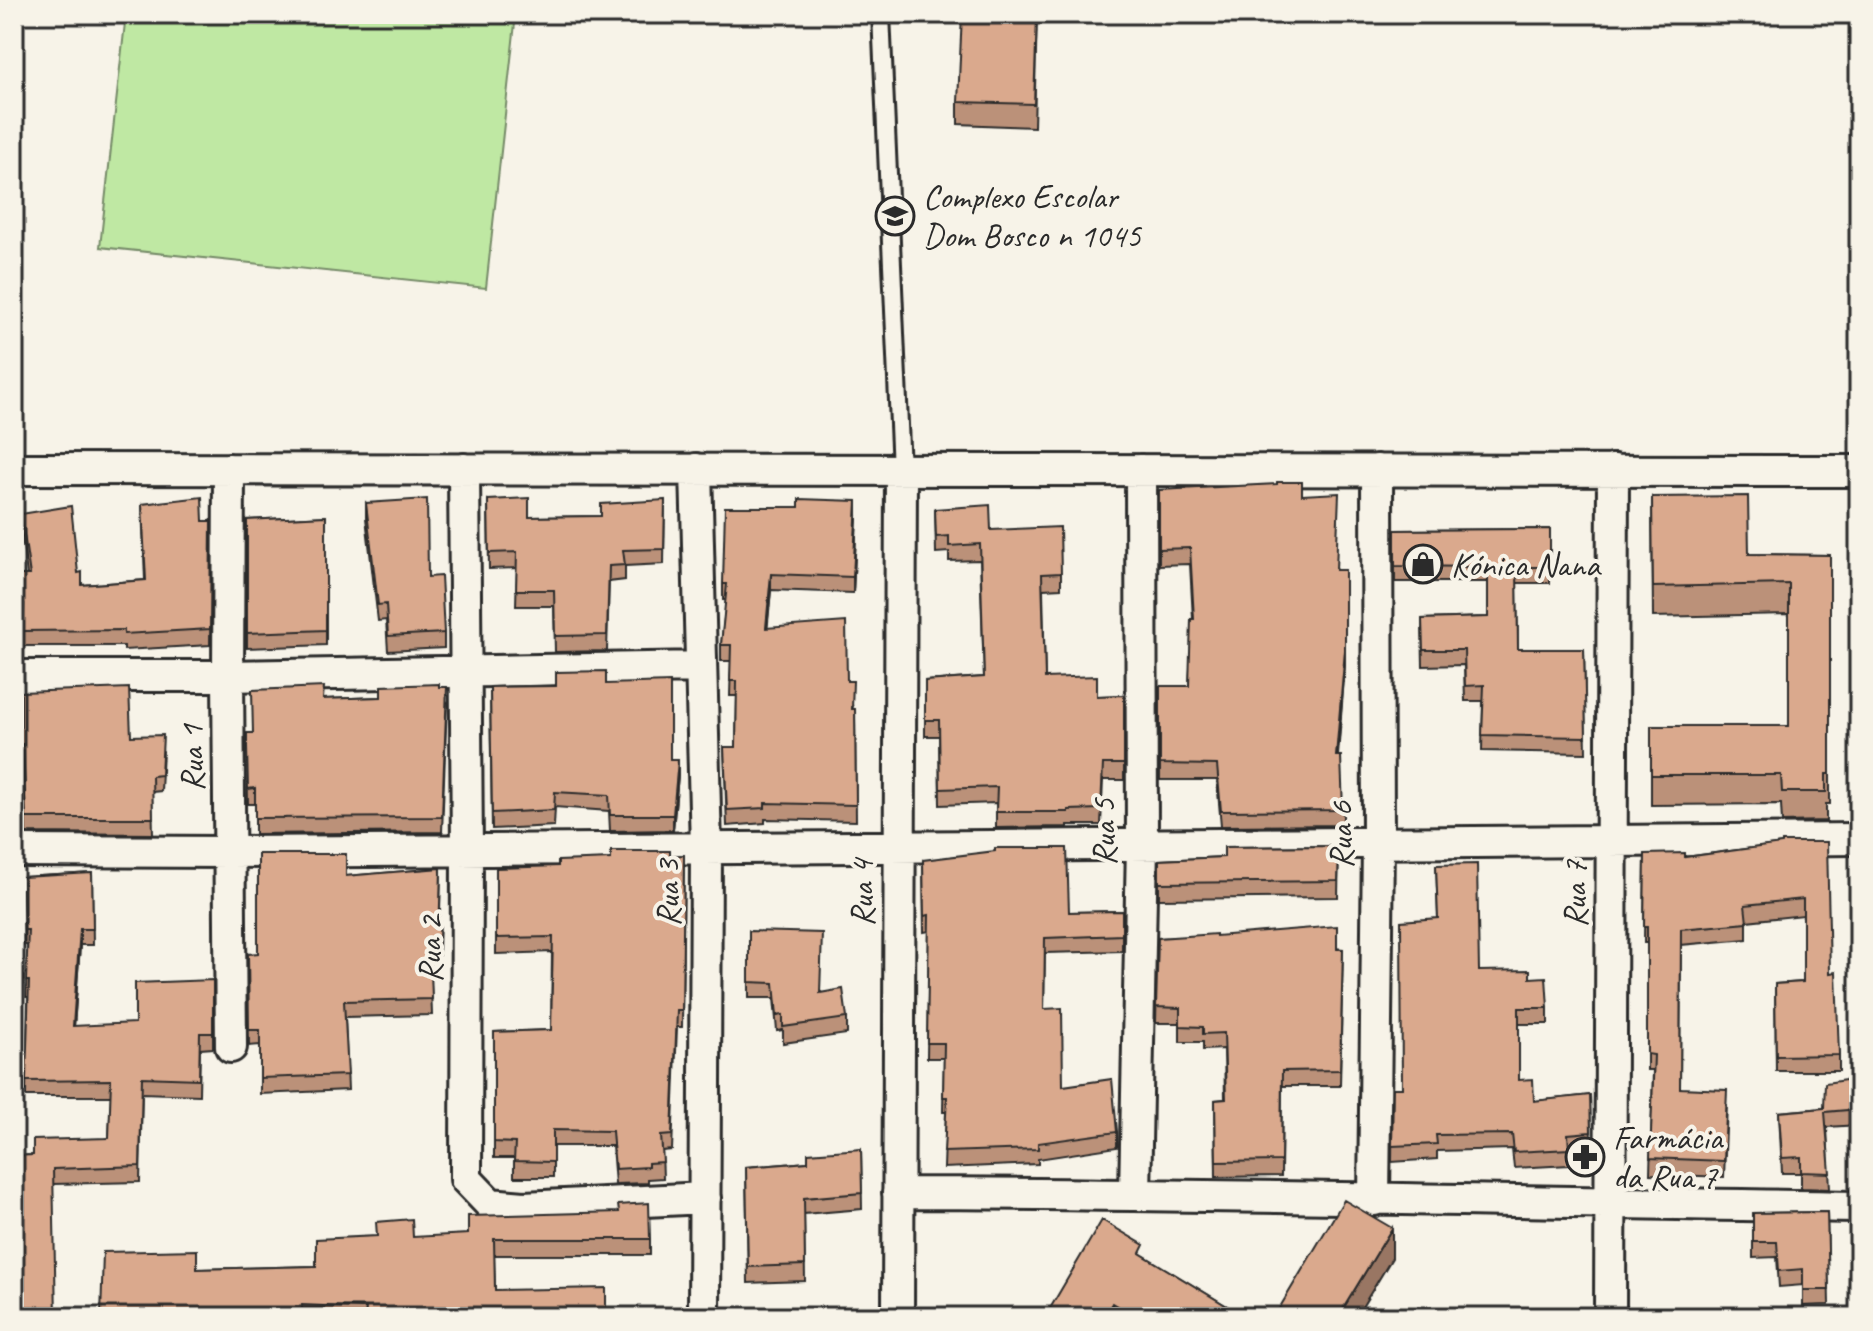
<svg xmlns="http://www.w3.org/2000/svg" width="1873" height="1331" font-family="Caveat,sans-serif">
<rect width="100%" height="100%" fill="#f7f3e8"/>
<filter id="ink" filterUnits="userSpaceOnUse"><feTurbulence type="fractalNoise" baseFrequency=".0125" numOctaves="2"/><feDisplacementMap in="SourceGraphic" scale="16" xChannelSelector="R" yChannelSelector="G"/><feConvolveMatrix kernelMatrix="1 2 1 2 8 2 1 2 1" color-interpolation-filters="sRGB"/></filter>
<g filter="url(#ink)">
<path fill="#bfe8a3" stroke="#758a67" stroke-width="2" d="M126,14H516L486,288L100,247Z"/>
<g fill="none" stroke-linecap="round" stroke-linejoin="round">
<g stroke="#2b2b2b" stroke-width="22">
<path id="service" d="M881,14L901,470"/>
</g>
<g stroke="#2b2b2b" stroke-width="36">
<path id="minor" d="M14,469L1859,471
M229,469L228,676L231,1047
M464,469L467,850L466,1179L490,1204L524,1207L705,1198
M696,469L706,848L704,1317
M14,676H228L701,667
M14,851L230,852L1859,839
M898,1193C1218,1194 1539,1202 1859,1207
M1135,1194L1142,844L1141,470
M1374,1200L1378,843L1377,470
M898,1317L901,470
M1610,1317L1613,470"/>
</g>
<use href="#service" stroke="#f7f3e8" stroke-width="16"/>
<use href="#minor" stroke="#f7f3e8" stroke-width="30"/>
</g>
<path fill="#bb9179" stroke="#2b2b2b" stroke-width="2" d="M1037,14L1034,127L958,124V102Z
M1159,490L1302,495L1337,570H1345V665L1338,756L1343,810V825L1221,826L1217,780H1160V686H1189L1193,619L1190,564L1159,565Z
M1652,497L1749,554L1830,555V804H1826V821L1782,822L1781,804L1651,805V726H1789V614L1653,617Z
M488,500L529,517L601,516L665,500L664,564L625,566V580L609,582L607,651L555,652L554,606H516L517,568L489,569Z
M366,503L428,577L444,633V648L388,651L386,620L378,621L366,518Z
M142,504L203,521H211L210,645L124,650V646H22L23,620H19L18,575H27L21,529V514L78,573L82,585L145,580Z
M935,509L991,530L1061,573V588L1043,589L1045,678L1097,696L1124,695V780H1103L1101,825H1068V827L996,828V803L940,805L939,736H925V681L984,677L980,560L949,561V552L936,553Z
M326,516V645L247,648V520Z
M857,517L853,593L771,590L767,628L847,681L853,709H855L856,821L765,819V823L727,826L724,747H736L737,696H730L731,661H721V645L726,600H723V584Z
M1550,529V583H1517L1518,649H1584L1586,753L1482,751L1483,701H1465L1464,665L1423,666L1422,619L1488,617V582H1395V530Z
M606,684L670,760L678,775L673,830L610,831L609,811L555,807L554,826L492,829L490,687Z
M439,687L447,702L442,832L255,834V804H248L247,733H252L323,699L381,697Z
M21,692L131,736L163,751L161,791L152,792L153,834L26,833L23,760H21Z
M1782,844L1830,973L1839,1055V1071H1776L1775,984L1803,982V915L1747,921V939L1681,945L1680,1088L1727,1105L1724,1177L1650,1174L1653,1070H1647V943H1644L1645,854L1685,857Z
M1339,846L1338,897L1159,899V860L1224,857V847Z
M684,855L682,1027H677L672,1150L662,1151L663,1178L648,1179V1183L615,1184L612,1146H553V1177H514V1158H494V1032L551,1030L552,952L496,954V868L558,866L611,859Z
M923,860L1069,912L1122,911V951L1045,953L1044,1009L1063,1086L1117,1132V1147L1038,1159V1164L944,1168L946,1112H943L944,1058H927L929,931L924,932Z
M1436,865L1479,971L1530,978L1548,1008V1024H1519V1080L1534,1101L1590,1095L1591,1148L1569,1150V1165L1514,1168L1512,1149L1437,1151V1159L1392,1162L1393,1088H1402L1438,918Z
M441,868L439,955H430L432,1015L345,1017L348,1090L260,1094V1045L249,1046L248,969L258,953L346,876Z
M92,873L93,945H80L74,1026L213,1033V1048L200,1049L199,1095L142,1093L140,1182L53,1184L14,1201V1156L33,1155L109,1138L111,1096H26L28,997H26L27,945H24L23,877Z
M749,931L821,992L847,1018V1034L783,1043V1030L777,1031L774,998H749Z
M1216,936L1343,949L1340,1086H1282L1281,1176L1216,1177L1215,1100L1225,1099L1224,1049L1203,1050V1042H1180V1023H1156L1158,938Z
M1859,1078V1125L1827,1127L1830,1189L1801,1188V1173H1782L1779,1112L1824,1108Z
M861,1149L862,1209L804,1214L805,1281L748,1283L746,1167L808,1162Z
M1827,1212L1829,1305L1803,1306V1285L1779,1287L1777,1257L1753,1258V1213Z
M413,1237L650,1239V1255H494L495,1290L606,1317H101L197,1269L316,1266Z
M1144,1256L1245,1317H1045Z"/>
<path fill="#997663" stroke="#2b2b2b" stroke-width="2" d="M857,501V517L853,593V577Z
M771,574V590L766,644V628Z
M1345,650V665L1336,772V756Z
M678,760V775L673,830V815Z
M80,929V945L73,1041V1026Z
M1392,1228V1258L1356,1317H1338Z
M1112,1303V1317H1104Z"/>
<path fill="#daa98d" stroke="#2b2b2b" stroke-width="2" d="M962,14H1037L1034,104L958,102Z
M1277,482H1302V495L1339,493L1336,570H1345V650L1336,756H1341L1343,810L1221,811L1217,765L1160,764V686H1189L1191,619H1194L1190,548L1159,549V490L1277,484Z
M1748,496L1749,554L1830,555V774H1826V792H1782L1781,775H1651V726H1789V584L1653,587L1652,497Z
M202,497L203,521H211L210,629L124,634V630L22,631L24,604H19L18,575H30L21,514L71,506L78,573L82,572V585L146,580L142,504Z
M529,498V517L601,516V504L665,500L664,549L623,550L625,565L609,566L607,635L555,636L554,590H516L517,552L489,553L488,500Z
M427,499L428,577L441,576L444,633L388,636L386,604L378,605L366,503Z
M799,499L857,501L853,577L771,574L766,628L846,622L847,681H853L852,709H855L856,805L765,803V808L727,810L724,747H736L737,681H730L731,645H721L727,584H723L725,507H799Z
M990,505L991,530L1060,527L1061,573L1042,574L1045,678L1097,676V696L1124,695V764H1103L1101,809L1068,810V812H996L997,787L940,789L939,720H925V681L984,677L980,544L949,546V536L936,537L935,509Z
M326,516V630L247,633V520Z
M1550,529V567H1517L1518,649H1584L1586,737L1482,735L1484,685L1465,686L1464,650H1423L1422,619L1488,617V567L1395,566V530Z
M606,671V684L670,682V760H678L673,815H610L609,795L555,792L554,810L492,813L490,687L556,686V672Z
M439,684V687H447L442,817L255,818V788L248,789L247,747V733H253L252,690L324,687L323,699L381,697V686Z
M129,688L131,736L163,735L161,775L152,776L153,818H26L23,744H21V692Z
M1782,842H1827L1830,973L1836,972L1839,1055L1776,1056L1775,984L1803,982V899L1745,905L1747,923L1681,929L1680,1088L1727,1090L1724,1161L1650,1158L1654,1055L1647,1054V927H1644L1645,854L1685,853V857L1782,844Z
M1339,846L1338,881L1159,883V860L1224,857V847Z
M995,848H1067L1069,912L1122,911V935L1045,938L1044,1009L1062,1008L1063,1086L1112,1079L1117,1132L1038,1143V1149L944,1152L947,1097H943L944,1043H927L929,915L924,916L923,860L995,851Z
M611,851H670V856L684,855L682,1011H677L672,1135L661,1136L663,1162L648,1163V1167L615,1169L612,1131L553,1130V1162L514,1161L515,1143L494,1142V1032L551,1030L553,937L496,938V868L558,866V861L611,859Z
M258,854H346V876L441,868L439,939L430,940L432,999L344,1001L348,1075L260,1078V1030H249L248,954L258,953Z
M1477,864L1479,971L1530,970V978L1546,977L1548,1008H1519V1080L1533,1079L1534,1101L1590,1095L1591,1132L1568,1134L1569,1149L1514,1152L1512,1134L1436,1135L1437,1144L1392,1146L1393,1088H1402L1401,921L1438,918L1436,865Z
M92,873L93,929H80L73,1026L135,1023V983L213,980V1033H200L199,1079L142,1077L140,1166L53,1169L56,1317H14V1156L33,1155V1140L109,1138L111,1080L26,1081L29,981H26L28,930H24L23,877Z
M1337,926V949H1343L1340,1070L1282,1071L1281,1161L1216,1162L1215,1100L1226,1099L1224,1033L1203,1034V1027L1180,1026V1008L1156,1007L1158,938L1216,934V936Z
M749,931L822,933L820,993L843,989L847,1018L783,1027V1015L777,1016L774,983L749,982Z
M1859,1078V1109L1825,1112L1830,1173L1801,1172V1157L1782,1158L1779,1112L1824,1108L1825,1083Z
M861,1149L862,1193L804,1198L805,1265L748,1267L746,1167L808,1162V1153Z
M1344,1200L1392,1228L1338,1317H1274Z
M649,1203L650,1239H494L495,1290L606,1288V1317H365L366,1308L302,1305V1314H196V1317H101L103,1252L197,1250V1269L316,1266V1239L377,1236L376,1222L412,1219L413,1237L468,1234V1216L619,1212L618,1205Z
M1827,1212L1829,1290H1803V1269L1779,1271L1777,1242H1753V1213Z
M1102,1220L1144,1245L1140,1253L1245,1317H1136L1112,1303L1104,1317H1045Z"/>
</g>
<defs>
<g id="school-ring" transform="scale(2)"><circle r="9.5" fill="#f7f3e8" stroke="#2b2b2b" stroke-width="1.5"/><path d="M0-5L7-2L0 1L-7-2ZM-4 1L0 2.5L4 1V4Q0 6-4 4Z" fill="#2b2b2b"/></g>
<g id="shop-ring" transform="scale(2)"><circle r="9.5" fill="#f7f3e8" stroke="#2b2b2b" stroke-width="1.5"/><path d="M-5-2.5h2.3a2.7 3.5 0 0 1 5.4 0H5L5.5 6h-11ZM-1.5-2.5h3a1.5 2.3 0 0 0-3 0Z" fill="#2b2b2b"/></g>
<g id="pharmacy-ring" transform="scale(2)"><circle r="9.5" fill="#f7f3e8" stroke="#2b2b2b" stroke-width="1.5"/><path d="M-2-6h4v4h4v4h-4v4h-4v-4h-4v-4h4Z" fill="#2b2b2b"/></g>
</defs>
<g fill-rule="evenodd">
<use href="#school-ring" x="895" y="216"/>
<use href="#shop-ring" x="1423" y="564"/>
<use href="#pharmacy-ring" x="1585" y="1157"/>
</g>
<g text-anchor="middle" stroke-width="8" stroke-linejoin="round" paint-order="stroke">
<g font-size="34" fill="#2b2b2b" stroke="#f7f3e8" text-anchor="start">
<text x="923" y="208">Complexo Escolar<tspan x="923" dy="39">Dom Bosco n 1045</tspan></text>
<text x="1451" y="576">Kónica Nana</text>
<text x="1613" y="1149">Farmácia<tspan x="1613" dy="39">da Rua 7</tspan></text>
</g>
<g font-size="34" fill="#2b2b2b" stroke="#f7f3e8">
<text transform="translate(191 758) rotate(-91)" y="12">Rua 1</text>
<text transform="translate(1103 832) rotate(-90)" y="12">Rua 5</text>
<text transform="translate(1340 835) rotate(-90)" y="12">Rua 6</text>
<text transform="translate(667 893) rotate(-90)" y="12">Rua 3</text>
<text transform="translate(861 893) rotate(-90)" y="12">Rua 4</text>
<text transform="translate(1574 894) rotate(-90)" y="12">Rua 7</text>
<text transform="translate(429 949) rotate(-90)" y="12">Rua 2</text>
</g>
</g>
<rect width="1873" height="1331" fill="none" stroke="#f7f3e8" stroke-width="48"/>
<rect x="24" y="24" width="1825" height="1283" fill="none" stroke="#2b2b2b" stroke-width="3" filter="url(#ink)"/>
</svg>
